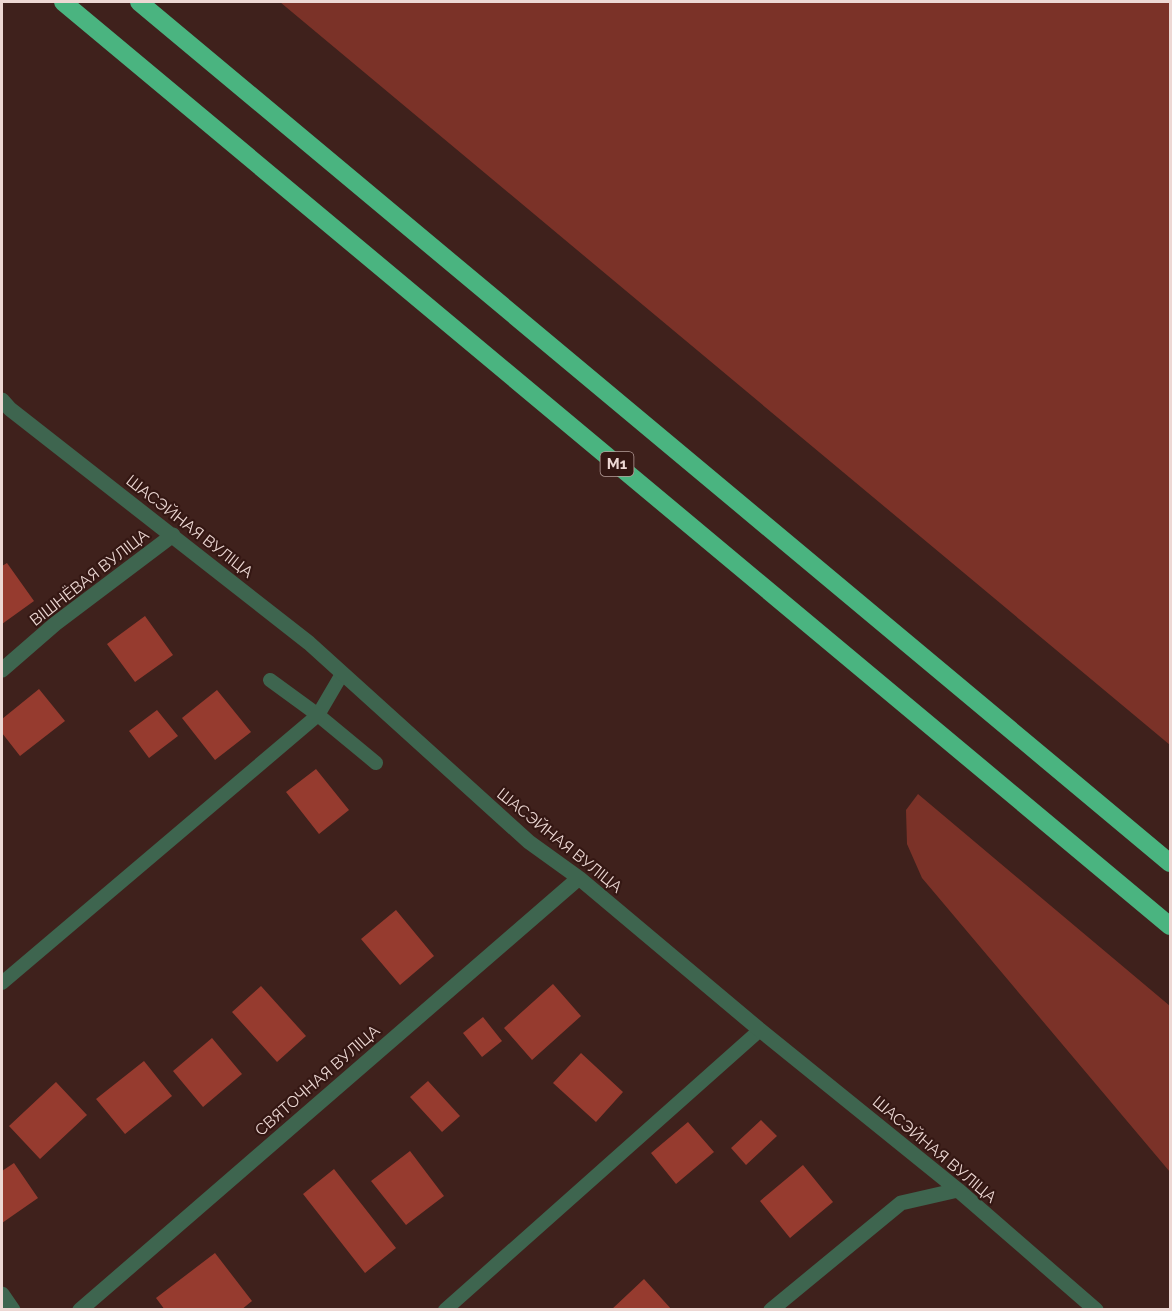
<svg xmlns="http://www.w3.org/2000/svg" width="1172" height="1311" font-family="Raleway,sans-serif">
<rect width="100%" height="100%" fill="#3f211c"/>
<path fill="#7b3228" d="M280,2H1170V745Z
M918,794L1170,1006V1172L922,878L907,844L906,810Z"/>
<path fill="#963b2f" d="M7,563L34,601L2,624V566Z
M145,616L173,655L135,682L107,644Z
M39,689L65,721L20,756L2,733V719Z
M217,690L251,732L215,760L182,718Z
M157,710L178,736L149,758L129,731Z
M316,769L349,810L319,834L286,792Z
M396,910L434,956L400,985L361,939Z
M553,984L581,1016L532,1060L504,1028Z
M261,986L306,1036L277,1062L232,1012Z
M483,1017L502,1041L482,1057L463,1033Z
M212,1038L242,1074L203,1107L173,1071Z
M581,1053L623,1092L596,1122L553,1083Z
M144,1061L172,1096L125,1134L96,1099Z
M428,1081L460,1116L442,1132L410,1097Z
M56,1082L87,1115L40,1159L9,1126Z
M761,1120L777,1136L746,1165L731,1148Z
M688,1122L714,1152L676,1184L651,1153Z
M410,1151L444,1196L406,1225L371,1181Z
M14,1163L38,1198L2,1223V1171Z
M803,1165L833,1202L790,1238L760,1201Z
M334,1169L396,1248L365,1273L303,1194Z
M215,1253L252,1301L241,1310H165L156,1298Z
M644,1279L672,1310H611Z"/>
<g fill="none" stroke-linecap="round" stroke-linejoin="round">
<path stroke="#3e654f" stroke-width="14" d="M270,680L318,715L376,763
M2,983L318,715L342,674
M445,1310L760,1030"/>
<path stroke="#3e654f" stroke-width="15" d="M2,400L10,409L309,643L529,842L579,878L760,1030L958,1190L1096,1310
M2,670L55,624L173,535
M2,1294L13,1310
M80,1310L579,878
M771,1310L901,1203L958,1190"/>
<path stroke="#4ab480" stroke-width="18" d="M63,2L1170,926
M139,2L1170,863"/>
</g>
<g text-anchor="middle" stroke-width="4.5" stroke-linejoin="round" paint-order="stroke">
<rect fill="#341713" stroke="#b69e9a" stroke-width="1.5" x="600.5" y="452" width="33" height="24" rx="4.5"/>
<g font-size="15" font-weight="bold" fill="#edd8d4">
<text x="617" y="469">М1</text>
</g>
<g font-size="16" fill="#edd8d4" stroke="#341713">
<text transform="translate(190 526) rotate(38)" y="6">ШАСЭЙНАЯ ВУЛІЦА</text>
<text transform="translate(89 577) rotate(-38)" y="6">ВІШНЁВАЯ ВУЛІЦА</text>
<text transform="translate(560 840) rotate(39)" y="6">ШАСЭЙНАЯ ВУЛІЦА</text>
<text transform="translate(317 1080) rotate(-41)" y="6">СВЯТОЧНАЯ ВУЛІЦА</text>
<text transform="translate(935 1149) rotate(40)" y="6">ШАСЭЙНАЯ ВУЛІЦА</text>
</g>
</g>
<rect width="1172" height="1311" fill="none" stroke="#edd8d4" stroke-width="6"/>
</svg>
